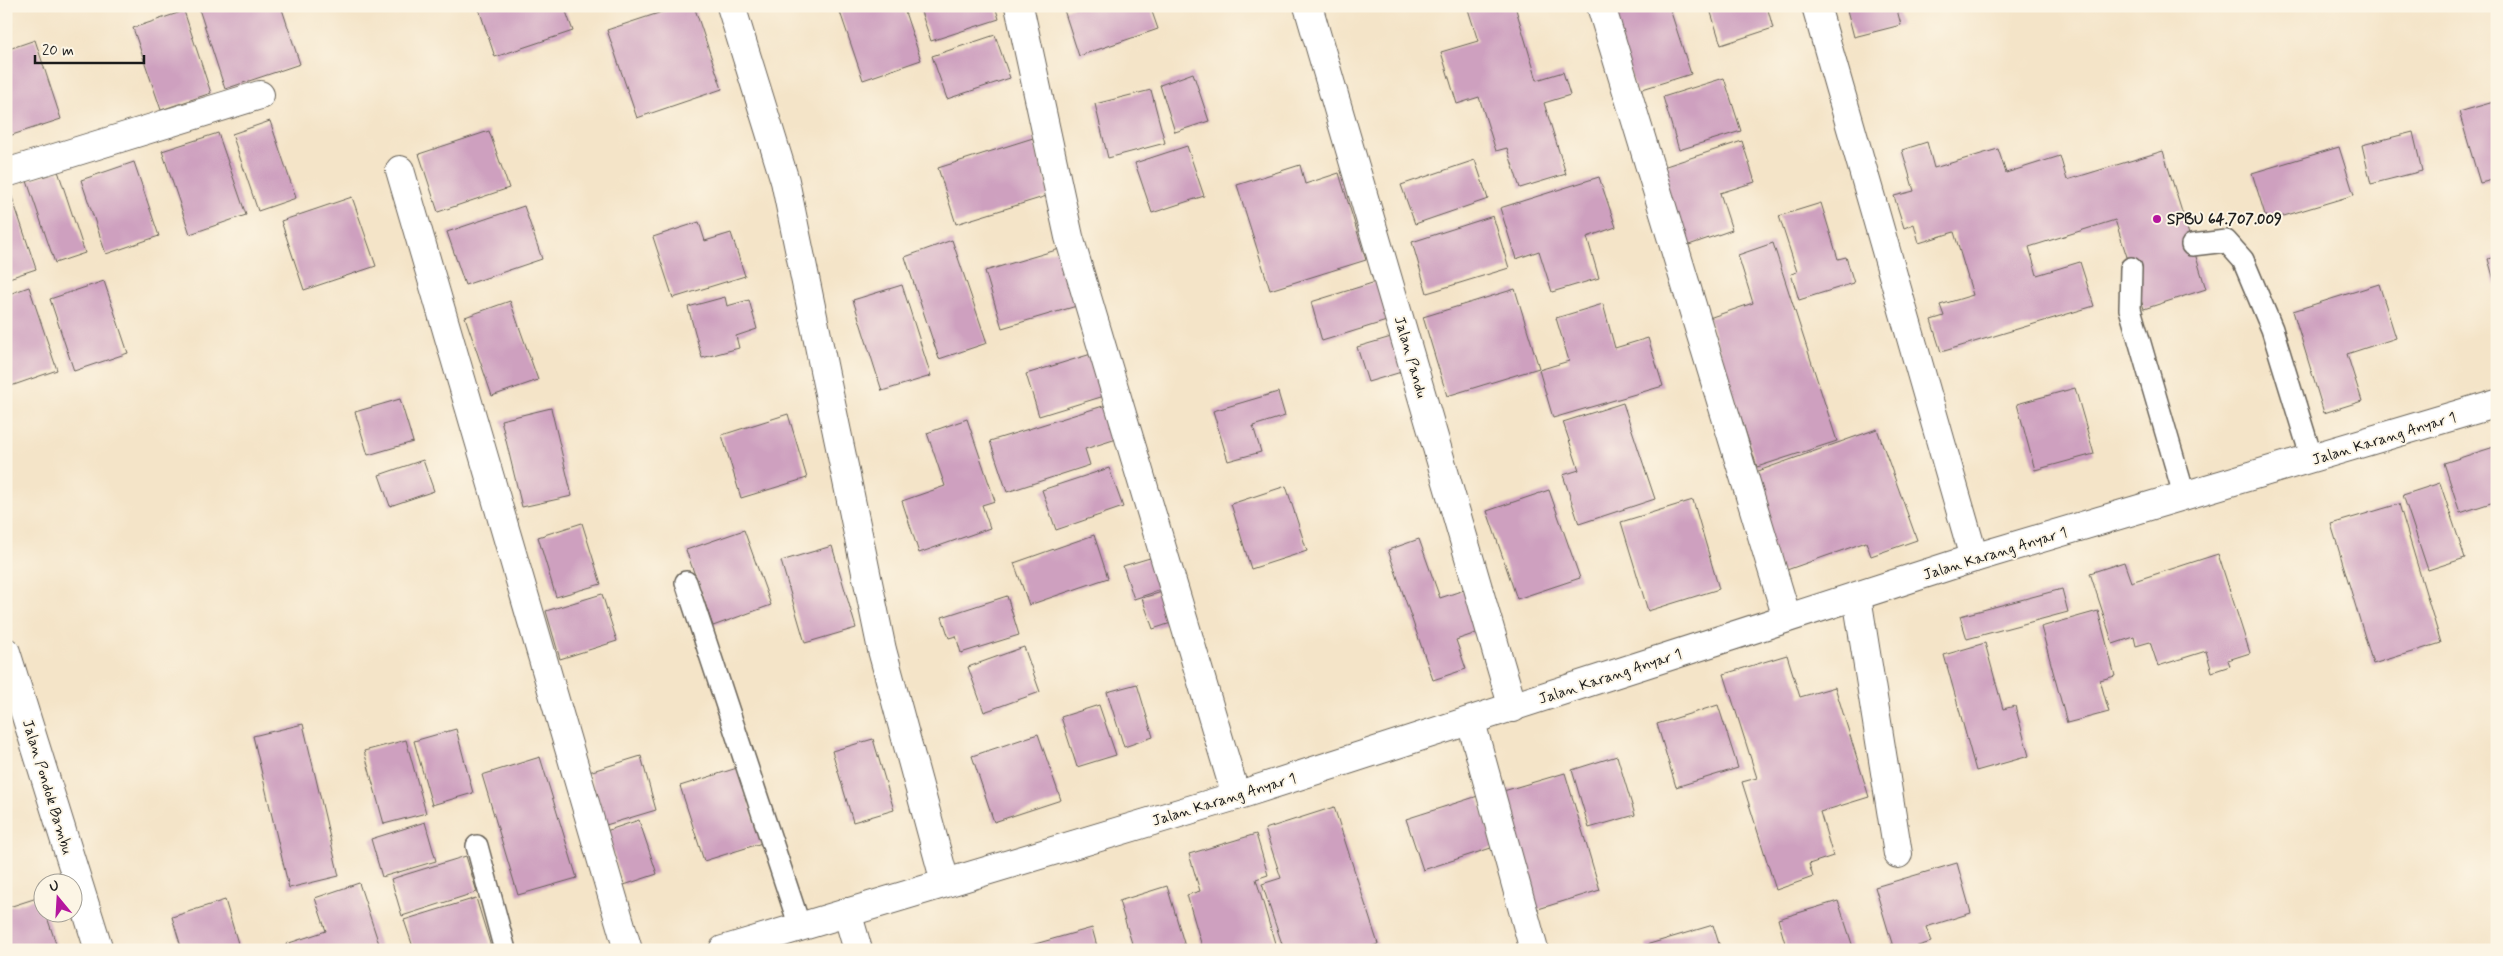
<svg xmlns="http://www.w3.org/2000/svg" width="2503" height="956" font-family="Mynerve,sans-serif">
<rect width="100%" height="100%" fill="#fcf5e5"/>
<filter id="ink" filterUnits="userSpaceOnUse"><feTurbulence type="fractalNoise" baseFrequency=".02" numOctaves="2"/><feDisplacementMap in="SourceGraphic" scale="10" xChannelSelector="R" yChannelSelector="G"/><feConvolveMatrix kernelMatrix="1 2 1 2 8 2 1 2 1" color-interpolation-filters="sRGB"/></filter>
<filter id="wash" filterUnits="userSpaceOnUse"><feTurbulence type="fractalNoise" baseFrequency=".0096" numOctaves="4" result="noise"/><feDisplacementMap in="SourceGraphic" scale="20" xChannelSelector="R" yChannelSelector="G"/><feGaussianBlur stdDeviation="1.12" result="paint"/><feColorMatrix in="noise" values="0 0 0 0 0 0 0 0 0 0 0 0 0 0 0 0 0 1.4 0 .05"/><feComposite in="paint" operator="in"/></filter>
<g filter="url(#wash)">
<rect width="100%" height="100%" fill="#f4e4c8"/>
<g id="blocks">
<path fill="#cea0bf" d="M198,6H281L300,64L225,89Z
M478,6H564L573,31L495,57Z
M680,6H694L722,89L637,118L607,30Z
M859,6H903L921,60L863,80L840,12Z
M919,6H995L999,19L931,41Z
M1076,6H1150L1158,29L1079,56L1064,10Z
M1467,6H1515L1537,80L1563,72L1570,95L1544,103L1566,174L1520,188L1507,148L1496,151L1479,97L1457,104L1441,52L1478,41Z
M1610,6H1669L1691,74L1636,91Z
M1709,6H1767L1773,28L1721,45Z
M1846,6H1896L1901,25L1854,37Z
M184,11L211,93L161,110L133,28Z
M995,35L1010,78L947,99L932,56Z
M35,40L61,119L6,137V50Z
M1193,73L1209,121L1175,132L1160,85Z
M1724,78L1741,131L1679,150L1663,97Z
M1151,90L1165,143L1108,158L1095,104Z
M2497,101V179L2480,183L2459,112Z
M270,121L296,198L258,211L232,134Z
M489,131L509,188L438,212L419,154Z
M2413,132L2422,171L2371,184L2362,145Z
M218,133L246,215L190,234L162,151Z
M1033,138L1050,195L956,224L938,168Z
M1742,141L1755,182L1720,193L1732,230L1686,246L1660,168Z
M1927,142L1934,168L1998,149L2006,173L2060,156L2067,180L2163,151L2206,289L2144,309L2115,220L2029,247L2037,275L2080,262L2094,306L1941,352L1931,320L1944,316L1940,305L1973,295L1954,232L1919,243L1914,224L1904,228L1894,196L1914,191L1902,150Z
M1187,146L1204,196L1152,213L1135,163Z
M2339,147L2354,195L2267,221L2252,173Z
M1475,160L1488,199L1415,224L1401,185Z
M134,162L159,236L106,254L81,180Z
M1300,165L1305,184L1339,173L1366,260L1270,290L1237,185Z
M58,171L85,253L55,263L27,181Z
M1599,177L1616,227L1587,237L1599,278L1552,292L1539,251L1516,259L1500,208Z
M11,194L36,269L6,279V195Z
M352,197L376,266L304,290L281,221Z
M1821,203L1838,259L1846,257L1854,283L1799,300L1791,274L1797,272L1779,216Z
M524,206L542,259L465,285L447,232Z
M1493,216L1509,268L1427,293L1412,242Z
M699,222L705,241L731,233L745,276L673,298L653,237Z
M952,240L987,343L939,359L905,257Z
M1773,243L1837,441L1757,467L1709,318L1753,303L1738,255Z
M1063,248L1080,305L1002,328L985,271Z
M2497,256V287H2496L2488,259Z
M1382,280L1393,319L1322,341L1311,302Z
M104,281L128,353L74,371L50,299Z
M2379,284L2396,338L2347,354L2362,401L2324,413L2293,311Z
M902,285L931,376L882,391L853,300Z
M29,287L57,370L8,387L6,295Z
M1515,289L1539,368L1447,396L1423,317Z
M725,297L727,306L749,300L757,329L736,336L739,348L702,358L688,307Z
M510,301L538,380L492,396L465,317Z
M1603,304L1615,348L1648,338L1663,386L1553,418L1539,370L1569,361L1556,318Z
M1398,335L1408,370L1368,382L1357,347Z
M1101,351L1114,393L1039,416L1026,374Z
M2075,388L2094,454L2035,470L2017,404Z
M1278,392L1285,416L1253,426L1261,452L1228,461L1213,411Z
M400,399L413,442L368,455L355,412Z
M1116,402L1126,436L1085,449L1090,465L1007,492L990,441Z
M1623,403L1655,499L1579,524L1563,475L1579,470L1563,422Z
M551,408L572,496L522,507L501,420Z
M788,414L807,478L741,498L722,435Z
M967,419L995,501L982,505L990,528L919,553L902,501L945,486L927,433Z
M1877,429L1917,540L1871,556L1866,542L1781,572L1747,475Z
M2497,446V501L2460,513L2444,463Z
M423,460L434,491L390,506L379,475Z
M1109,468L1123,507L1056,530L1042,490Z
M2440,483L2465,558L2428,570L2403,495Z
M1286,486L1307,551L1251,569L1231,504Z
M1549,490L1580,578L1517,599L1487,511Z
M1693,500L1719,589L1648,611L1621,522Z
M2399,504L2441,643L2373,664L2331,524Z
M582,523L601,584L556,597L538,537Z
M744,530L771,605L713,626L686,550Z
M1094,535L1108,578L1029,605L1014,563Z
M1419,539L1440,598L1467,589L1482,631L1456,640L1466,669L1433,680L1388,550Z
M832,546L856,628L805,643L781,561Z
M2218,554L2250,653L2228,660L2230,666L2212,672L2206,651L2158,666L2150,642L2136,646L2134,637L2113,644L2090,573L2124,562L2131,582Z
M1160,555L1170,587L1134,599L1123,566Z
M1172,589L1183,619L1153,629L1142,598Z
M2062,589L2068,612L1967,639L1960,616Z
M602,594L617,641L560,659L546,611Z
M1007,596L1019,635L961,653L956,636L949,638L942,617Z
M2098,611L2115,676L2100,680L2109,712L2067,723L2041,627Z
M1985,643L2003,709L2015,706L2029,756L1976,771L1944,655Z
M1024,647L1040,692L984,712L968,667Z
M1787,655L1800,697L1835,687L1869,797L1820,812L1833,856L1809,864L1813,877L1776,890L1742,782L1757,778L1724,674Z
M1137,684L1153,737L1124,747L1107,692Z
M1099,705L1116,755L1077,767L1061,717Z
M1718,705L1738,768L1676,787L1657,724Z
M303,724L339,876L289,888L253,736Z
M456,729L473,793L432,805L414,741Z
M1038,734L1061,800L994,822L972,756Z
M873,739L894,810L853,822L832,751Z
M406,740L426,813L384,824L364,751Z
M641,756L656,810L606,825L589,772Z
M1617,756L1635,815L1589,828L1572,770Z
M540,757L577,878L518,895L482,775Z
M737,768L762,843L704,861L680,786Z
M1565,773L1600,890L1535,910L1500,792Z
M1478,796L1494,847L1423,870L1406,819Z
M1334,807L1378,944L1362,950H1284L1262,884L1281,878L1265,829Z
M639,820L657,874L624,885L606,831Z
M425,822L436,861L382,877L371,839Z
M1256,834L1268,875L1256,879L1277,950H1203L1187,895L1200,891L1189,854Z
M466,856L477,892L402,916L391,879Z
M1957,863L1971,913L1926,927L1931,942L1905,950H1894L1875,887Z
M359,883L381,950H288L286,944L326,931L315,898Z
M1167,886L1186,950H1134L1119,901Z
M40,897L42,914H46L58,950H6V908Z
M476,898L492,950H414L404,920Z
M225,900L240,950H182L172,917Z
M1838,901L1854,950H1787L1778,919Z
M1713,925L1721,950H1647L1646,945Z
M1092,928L1098,950H1029L1028,946Z"/>
</g>
</g>
<g filter="url(#ink)">
<use href="#blocks" fill-opacity="0" stroke="#686258" stroke-width="1"/>
<g fill="none" stroke-linecap="round" stroke-linejoin="round">
<g stroke="#686258" stroke-width="24">
<path id="lane" d="M2192,245L2226,241L2243,260L2272,329L2312,459
M2131,268L2130,309L2185,498
M686,582L800,927
M477,846L505,950"/>
</g>
<g stroke="#686258" stroke-width="30">
<path id="street" d="M731,6L785,181L882,650L945,882
M1019,6L1069,237L1236,796
M1308,6L1513,708
M1601,6L1787,618
M1816,6L1974,558
M400,170L628,950
M6,173L260,95
M1857,597L1898,854
M1471,722L1534,950
M847,912L858,950"/>
</g>
<g stroke="#686258" stroke-width="30">
<path id="secondary" d="M6,652L99,950"/>
</g>
<g stroke="#686258" stroke-width="30">
<path id="primary" d="M723,950L1236,796L1974,558L2497,403"/>
</g>
<use href="#lane" stroke="#fff" stroke-width="21"/>
<use href="#street" stroke="#fff" stroke-width="28"/>
<use href="#secondary" stroke="#fff" stroke-width="28"/>
<use href="#primary" stroke="#fff" stroke-width="28"/>
</g>
</g>
<circle fill="#b5179e" stroke="#fcf5e5" stroke-width="2" cx="2157" cy="219" r="5"/>
<g text-anchor="middle" stroke-width="4" stroke-linejoin="round" paint-order="stroke">
<g font-size="15" font-weight="bold" fill="#1c1c1c" stroke="#fcf5e5" text-anchor="start">
<text x="2167" y="224">SPBU 64.707.009</text>
</g>
<g font-size="15" fill="#1c1c1c" stroke="#fcf5e5">
<text transform="translate(1411 357) rotate(74)" y="5">Jalan Pandu</text>
<text transform="translate(2384 438) rotate(-17)" y="5">Jalan Karang Anyar 1</text>
<text transform="translate(1995 553) rotate(-17)" y="5">Jalan Karang Anyar 1</text>
<text transform="translate(1610 676) rotate(-18)" y="5">Jalan Karang Anyar 1</text>
<text transform="translate(48 787) rotate(73)" y="5">Jalan Pondok Bambu</text>
<text transform="translate(1224 799) rotate(-17)" y="5">Jalan Karang Anyar 1</text>
</g>
</g>
<rect width="2503" height="956" fill="none" stroke="#fcf5e5" stroke-width="25"/>
<g transform="translate(58 898) rotate(342)"><circle r="24" fill="#fcf5e5" stroke="#a29e95"/>
<path d="M0-4L9 19L0 12L-9 19Z" fill="#b5179e"/>
<text y="-8" font-size="14" font-weight="bold" text-anchor="middle" fill="#1c1c1c">U</text>
</g>
<path d="M35 55v8h109v-8" fill="none" stroke="#1c1c1c" stroke-width="2.5"/>
<text x="42" y="55" font-size="15" fill="#1c1c1c" stroke="#fcf5e5" stroke-width="4" paint-order="stroke">20 m</text>
</svg>
